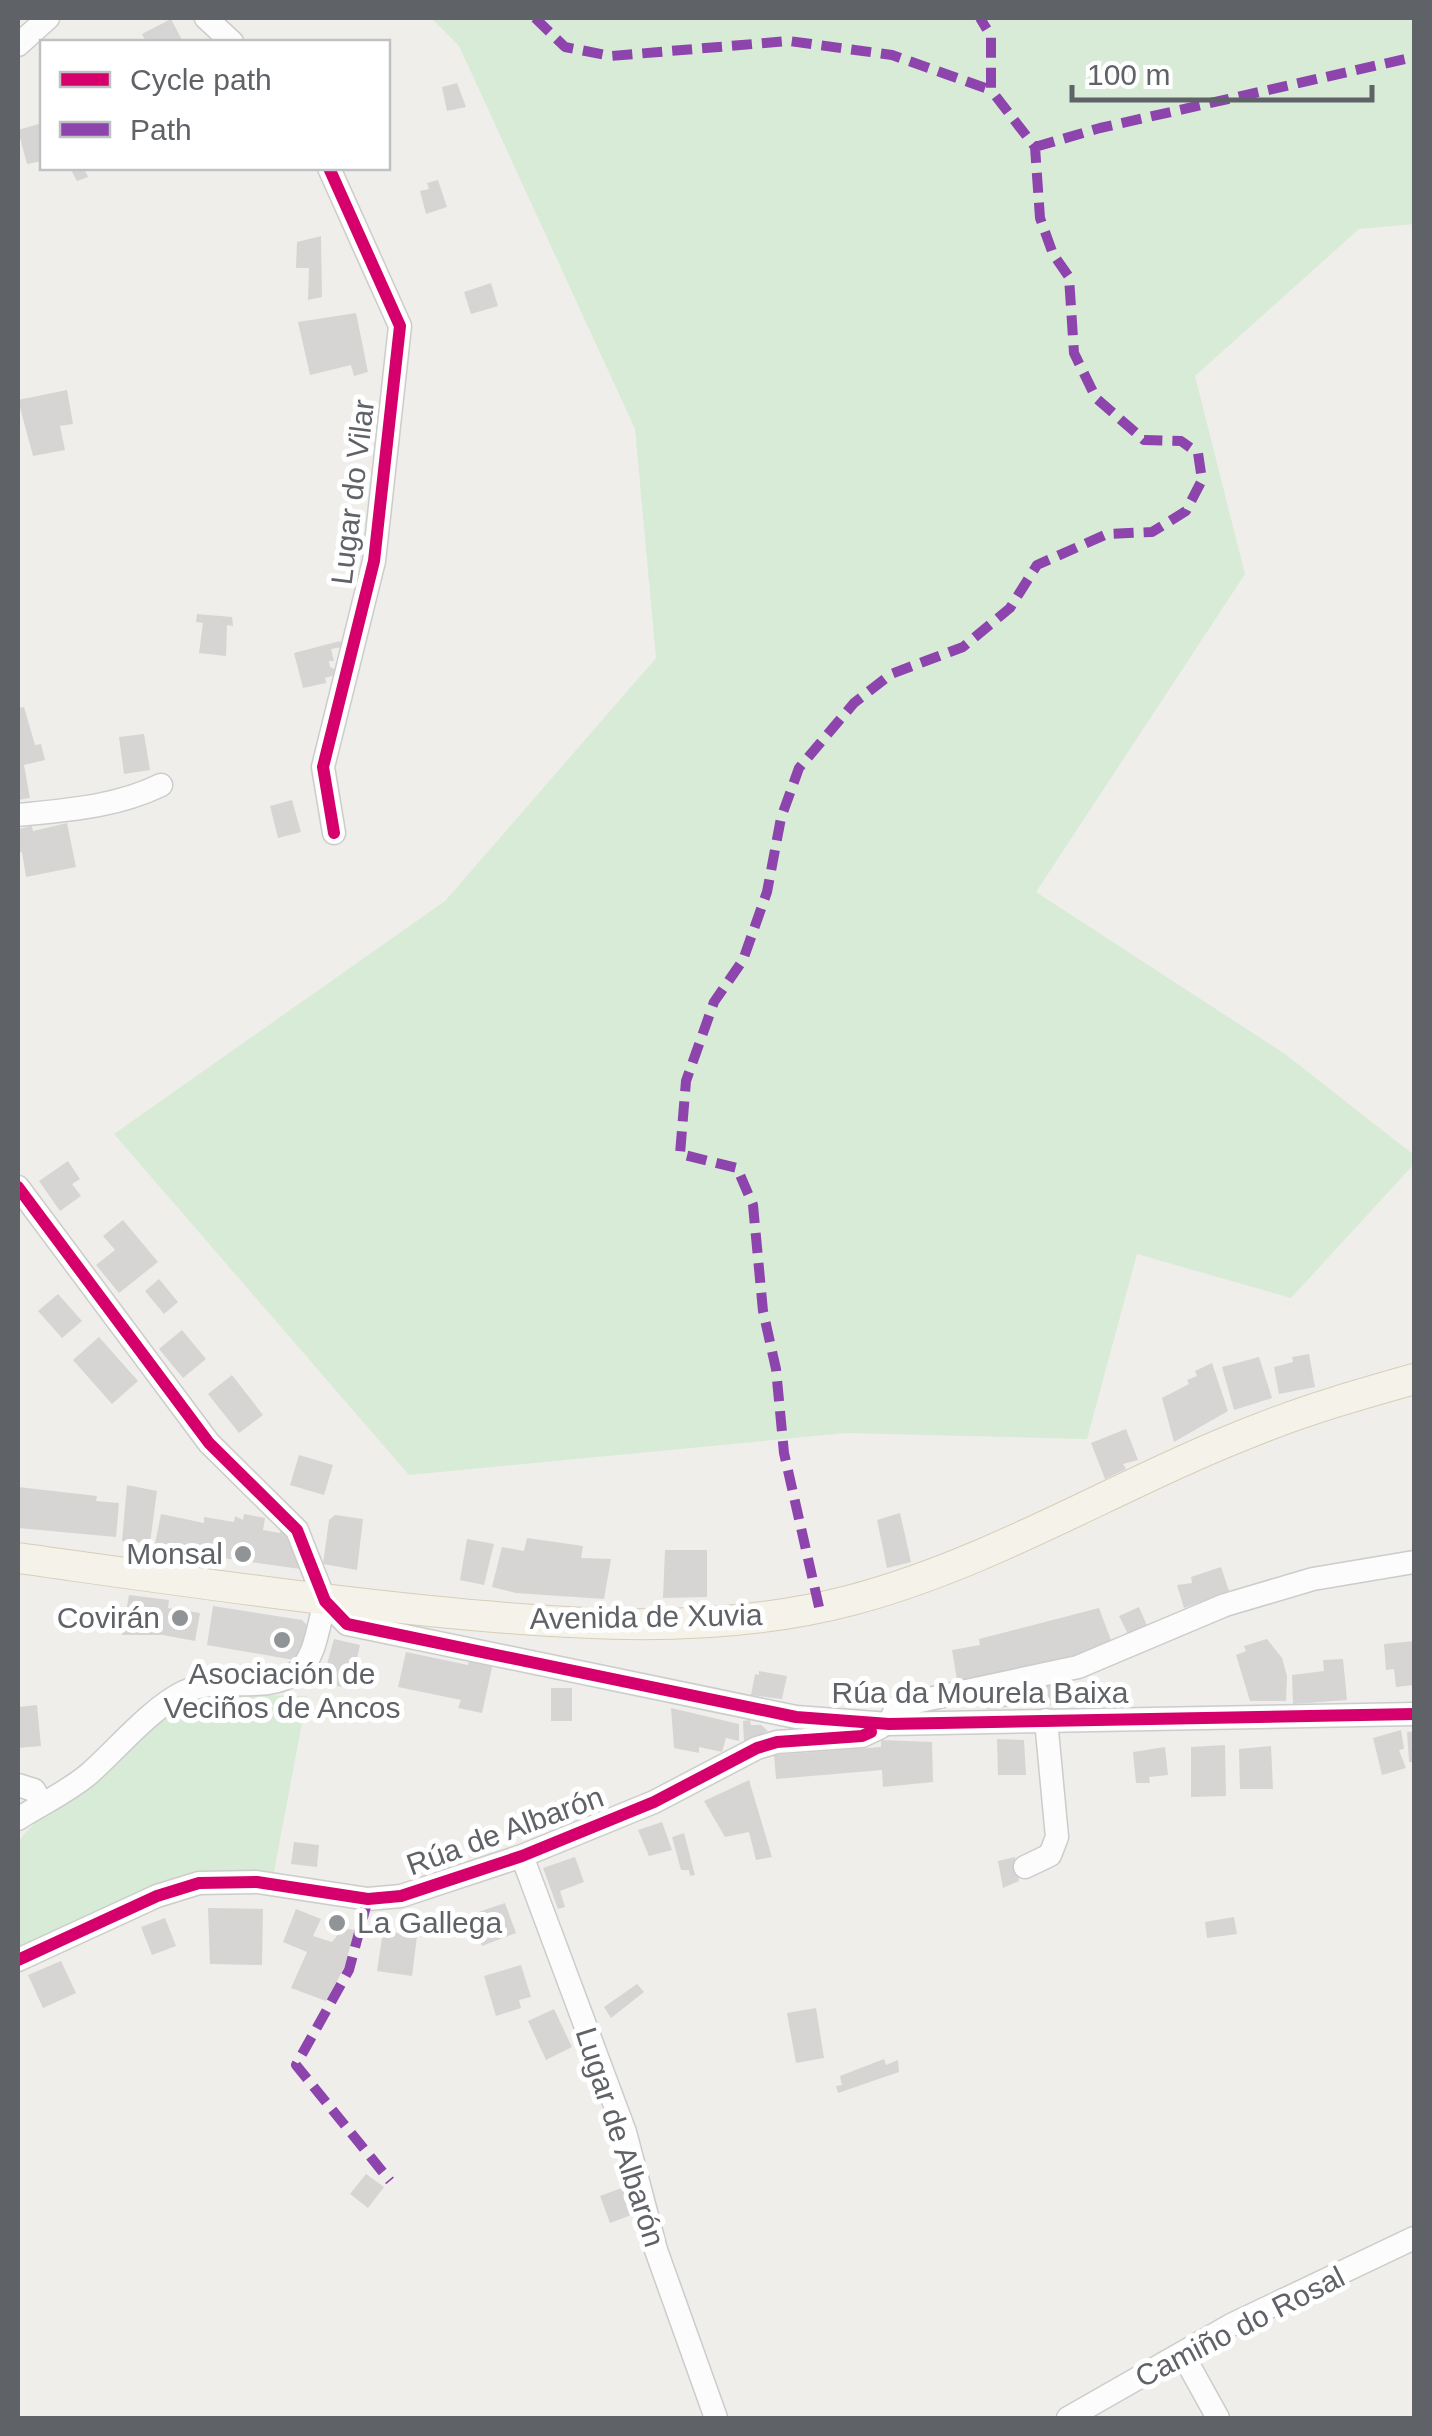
<svg xmlns="http://www.w3.org/2000/svg" width="1432" height="2436" font-family="Arial,sans-serif">
<rect width="100%" height="100%" fill="#efeeea"/>
<path fill="#d8ebd6" d="M431,18H1414V224L1359,229L1195,376L1245,574L1036,892L1285,1054L1414,1155V1164L1291,1298L1137,1254L1087,1439L846,1433L409,1475L114,1134L445,901L656,658L635,429L459,46Z
M212,1694L307,1696L273,1877L220,1873L18,1950V1842C39,1815 67,1794 93,1772C131,1742 165,1710 212,1694Z"/>
<path fill="#d6d5d3" d="M171,19L183,42H146L142,34Z
M457,83L466,107L447,111L442,87Z
M42,123V161L27,164L18,130Z
M70,168H93L85,171L88,177L77,181Z
M438,180L447,207L426,214L420,191L429,189L427,183Z
M321,236L322,297L308,300L309,268H296L297,242Z
M491,283L498,306L471,314L464,292Z
M356,313L368,372L354,376L351,365L310,375L298,322Z
M67,390L73,424L60,426L65,450L33,456L18,400Z
M197,614L232,617L233,626L227,625L226,656L199,653L203,623L196,622Z
M340,641L342,647L331,649L334,661H329L330,667L337,670L335,675L325,678L326,683L303,688L294,653Z
M24,707L35,745L41,744L45,760L24,765L30,798L18,800V708Z
M144,734L150,770L124,774L119,737Z
M292,800L301,832L278,838L270,806Z
M67,823L76,867L26,877L22,852L18,853V829L32,826L33,831Z
M68,1161L80,1179L72,1184L81,1196L60,1211L39,1181Z
M123,1220L158,1262L119,1293L96,1265L115,1250L103,1236Z
M159,1279L178,1302L164,1314L145,1291Z
M58,1294L82,1321L62,1338L38,1311Z
M182,1330L206,1359L183,1378L159,1349Z
M99,1337L138,1381L112,1404L73,1360Z
M1309,1354L1315,1387L1279,1394L1274,1367L1293,1362L1292,1357Z
M1259,1357L1272,1398L1234,1410L1222,1367Z
M1212,1363L1228,1411L1174,1442L1162,1398L1189,1384L1187,1380L1197,1376L1195,1371Z
M232,1375L263,1415L239,1433L208,1394Z
M1126,1429L1138,1460L1123,1464L1126,1469L1105,1479L1091,1443Z
M299,1455L333,1465L324,1495L290,1485Z
M127,1485L157,1491L150,1543L122,1541Z
M18,1487L97,1496L96,1501L119,1503L116,1537L18,1528Z
M900,1513L911,1562L887,1568L877,1520Z
M161,1514L204,1523V1517L234,1522L235,1516L243,1520L244,1514L265,1518L263,1530L280,1533L282,1521L300,1569L154,1548Z
M335,1515L363,1519L357,1570L323,1564L329,1520Z
M527,1538L583,1546L581,1558L611,1559L604,1599L516,1593L492,1587L502,1547L524,1551Z
M467,1539L494,1544L484,1585L460,1580Z
M665,1550H707V1597L663,1598Z
M1221,1567L1229,1591L1184,1608L1177,1585L1192,1583L1191,1577Z
M129,1595L169,1600L168,1608L200,1613L195,1641L163,1635H122Z
M213,1606L302,1620L307,1625L301,1655L294,1660L207,1645Z
M1139,1607L1148,1628L1128,1634L1119,1616Z
M1099,1608L1112,1643L1089,1657L958,1686L952,1650L980,1645L979,1639Z
M334,1639L360,1645L350,1689L322,1682Z
M1267,1639L1282,1658L1287,1676L1286,1701H1250L1236,1655L1246,1651L1244,1646Z
M1414,1641V1685L1396,1687L1394,1669L1386,1670L1384,1644Z
M406,1652L468,1665L469,1658L493,1663L482,1713L458,1708L461,1700L398,1687Z
M1343,1659L1347,1700L1293,1704L1292,1675L1324,1671L1323,1660Z
M759,1671L787,1676L782,1699L751,1695L755,1674L759,1675Z
M1061,1676L1065,1704L1027,1707L1025,1684Z
M1019,1685L1021,1706L987,1709L985,1693Z
M551,1688H572V1721H551Z
M37,1705L41,1746L18,1748V1707Z
M671,1708L739,1724V1741L726,1738L722,1752L699,1747V1753L674,1748Z
M750,1720L751,1725H761L768,1731L744,1742L743,1721Z
M1401,1730L1404,1749L1399,1750L1406,1768L1382,1775L1373,1738Z
M1414,1731V1762H1409L1407,1732Z
M997,1739L1024,1740L1026,1775H998Z
M881,1740L932,1742L933,1782L883,1787L882,1770L776,1779L774,1755L881,1747Z
M1225,1745L1226,1796L1191,1797V1747Z
M1271,1746L1273,1789H1240L1239,1749Z
M1165,1747L1168,1775L1149,1777L1150,1783H1136L1133,1752Z
M749,1780L772,1857L756,1860L749,1832L725,1837L704,1801Z
M662,1822L672,1850L649,1856L638,1830Z
M684,1833L695,1875L690,1876L689,1870H681L672,1837Z
M294,1842L319,1845L317,1867L291,1864Z
M575,1857L584,1882L560,1891L565,1907L558,1909L543,1868Z
M1015,1857L1019,1881L1003,1888L998,1861Z
M505,1903L516,1933L482,1946L470,1915Z
M208,1908L263,1909L262,1965L210,1964Z
M296,1909L321,1919L313,1936L332,1942L343,1928L355,1930L344,1968L326,2001L291,1988L307,1952L283,1942Z
M1234,1917L1237,1934L1207,1938L1205,1922Z
M165,1918L176,1946L152,1955L141,1927Z
M383,1931L417,1936L412,1976L377,1971Z
M61,1961L76,1993L43,2008L28,1975Z
M521,1965L531,1997L519,2000L521,2008L496,2016L484,1976Z
M637,1984L644,1992L611,2018L604,2007Z
M816,2008L824,2058L796,2063L787,2013Z
M554,2009L572,2047L546,2060L528,2021Z
M884,2059L886,2065L898,2060L899,2072L838,2093L836,2086L842,2085L840,2076Z
M366,2174L384,2187L368,2208L350,2194Z
M624,2187L634,2214L610,2223L600,2196Z"/>
<g fill="none" stroke-linecap="round" stroke-linejoin="round">
<g stroke="#cbcccc" stroke-width="25">
<path id="minor" d="M206,18L232,42
M18,45L48,18
M329,168L400,326L374,561L323,767L334,833
M18,815C67,810 116,807 161,785
M18,1187L209,1443L297,1530L325,1601L347,1624L796,1717L889,1724L1414,1714
M889,1724L895,1710L901,1705L1078,1667L1225,1605L1313,1579L1414,1562
M18,1785L34,1790L42,1804
M18,1819C41,1804 68,1792 90,1773C118,1748 151,1708 184,1692C219,1675 265,1695 297,1672C316,1659 319,1621 325,1601
M522,1856L625,2132L656,2250L716,2418
M1025,1867L1050,1855L1057,1837L1046,1720
M18,1960L157,1896L199,1883L257,1882L368,1899L401,1896L522,1856L654,1802L757,1748L777,1742L862,1736L881,1727
M1182,2353L1218,2418
M1068,2418L1231,2325L1414,2238"/>
</g>
<g stroke="#d7ceb8" stroke-width="32">
<path id="major" d="M18,1558C155,1577 292,1597 430,1611C569,1625 715,1636 852,1600C995,1562 1119,1483 1256,1430C1308,1409 1361,1394 1414,1379"/>
</g>
<use href="#minor" stroke="#fdfcfc" stroke-width="22"/>
<use href="#major" stroke="#f4f2e9" stroke-width="30"/>
<path stroke="#8e44ad" stroke-width="10" stroke-dasharray="20 10" stroke-linecap="butt" d="M535,18L565,47L611,56L789,41L892,55L991,90
M1035,147L1100,128L1414,57
M819,1607L784,1453L776,1369L763,1311L753,1205L737,1168L680,1154L686,1081L714,1002L743,960L767,892L781,818L799,768L854,703L891,674L963,647L1010,608L1037,565L1107,534L1152,532L1186,511L1202,480L1198,453L1181,441L1144,440L1096,398L1074,353L1069,277L1053,254L1040,218L1035,147L991,90V36L980,18
M368,1899L349,1970L296,2065L390,2181"/>
<g stroke="#fff" stroke-width="19">
<path id="cycleway" d="M329,168L400,326L374,561L323,767L334,833
M18,1187L209,1443L297,1530L325,1601L347,1624L796,1717L889,1724L1414,1714
M18,1960L157,1896L199,1883L257,1882L368,1899L401,1896L522,1856L654,1802L757,1748L777,1742L862,1736L871,1732"/>
</g>
<use href="#cycleway" stroke="#d6006c" stroke-width="12"/>
</g>
<g fill="#919496" stroke="#fff" stroke-width="4">
<circle cx="243" cy="1554" r="10"/>
<circle cx="180" cy="1618" r="10"/>
<circle cx="282" cy="1640" r="10"/>
<circle cx="337" cy="1923" r="10"/>
</g>
<g text-anchor="middle" stroke-width="10" stroke-linejoin="round" paint-order="stroke">
<g font-size="30" fill="#5f6368" stroke="#fff">
<text transform="translate(353 492) rotate(-83)" y="10">Lugar do Vilar</text>
<text transform="translate(646 1617) rotate(-1)" y="10">Avenida de Xuvia</text>
<text x="980" y="1703">Rúa da Mourela Baixa</text>
<text transform="translate(505 1831) rotate(-20)" y="10">Rúa de Albarón</text>
<text transform="translate(620 2137) rotate(72)" y="10">Lugar de Albarón</text>
<text transform="translate(1240 2327) rotate(-27)" y="10">Camiño do Rosal</text>
</g>
<g font-size="30" fill="#5f6368" stroke="#fff" text-anchor="end">
<text x="223" y="1564">Monsal</text>
<text x="160" y="1628">Covirán</text>
<text x="282" y="1684" text-anchor="middle">Asociación de<tspan x="282" dy="34">Veciños de Ancos</tspan></text>
<text x="357" y="1933" text-anchor="start">La Gallega</text>
</g>
</g>
<rect width="1432" height="2436" fill="none" stroke="#5f6368" stroke-width="40"/>
<rect x="40" y="40" width="350" height="130" fill="#ffffff" stroke="#bfc1c3" stroke-width="2.5"/>
<rect x="60" y="72" width="50" height="15" fill="#d6006c" stroke="#bfc1c3" stroke-width="2.5"/>
<text x="130" y="90" font-size="30" fill="#5f6368">Cycle path</text>
<rect x="60" y="122" width="50" height="15" fill="#8e44ad" stroke="#bfc1c3" stroke-width="2.5"/>
<text x="130" y="140" font-size="30" fill="#5f6368">Path</text>
<path d="M1072 85v15h300v-15" fill="none" stroke="#5f6368" stroke-width="5"/>
<text x="1087" y="85" font-size="30" fill="#5f6368" stroke="#ffffff" stroke-width="8" paint-order="stroke">100 m</text>
</svg>
